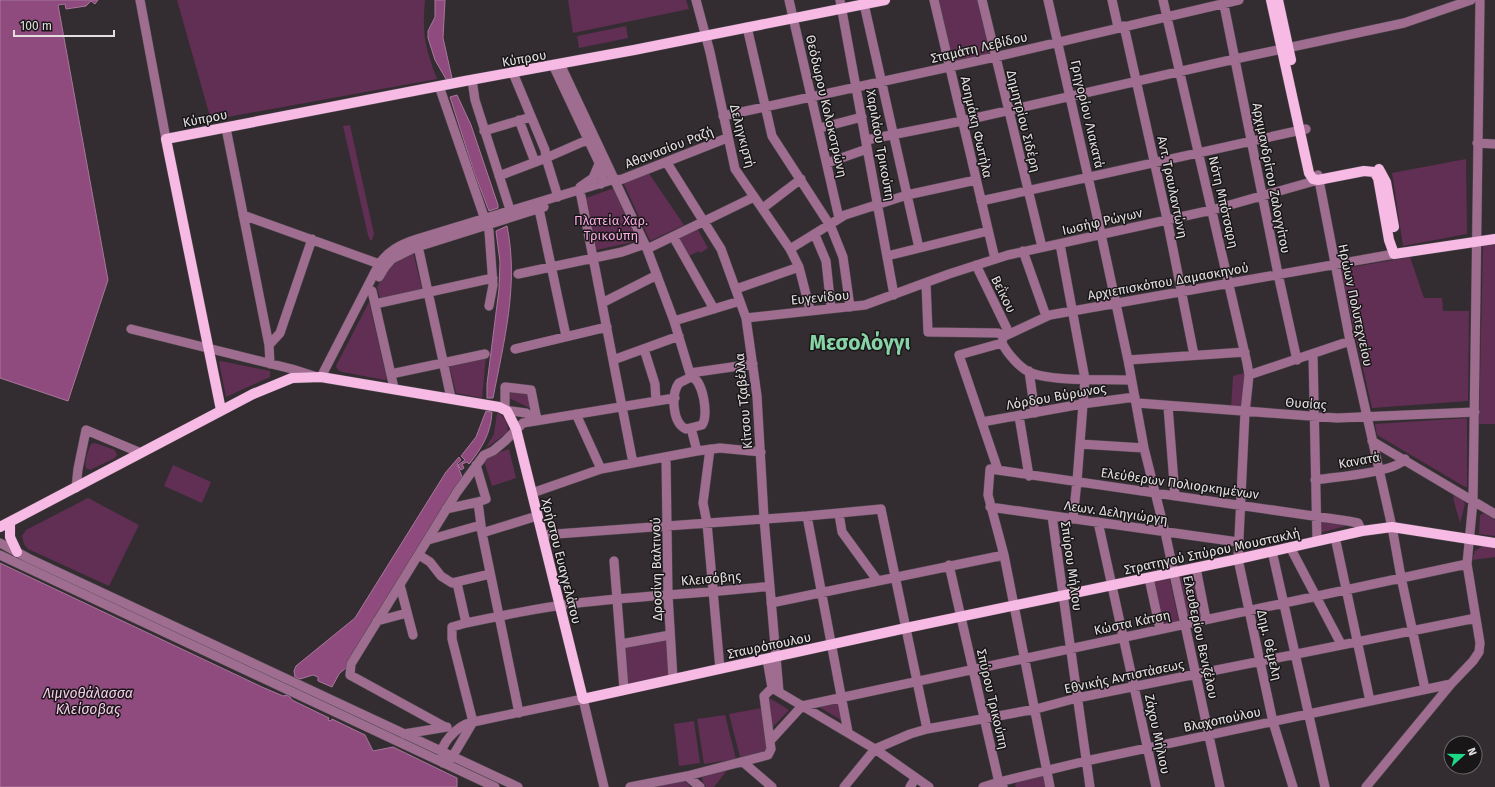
<svg xmlns="http://www.w3.org/2000/svg" width="1495" height="787" font-family="'Fira Sans',sans-serif">
<rect width="100%" height="100%" fill="#332d31"/>
<path fill="#612e54" d="M177,0H425C422,35 425,46 437,79L211,120Z
M568,0H686L689,9L573,33Z
M936,0H980L992,53L951,63Z
M626,26L628,38L579,48L577,36Z
M350,125L374,234L372,240H370L368,235L343,126Z
M1466,159L1467,234L1403,246L1392,173Z
M648,172L684,225L650,241L623,182Z
M614,188L638,241L596,250L586,198Z
M697,228L708,248L700,253L699,251L687,257L677,238Z
M1495,243V424H1479L1483,245Z
M413,252L422,289L380,298L377,287C389,268 393,263 413,252Z
M1410,257L1424,298H1442L1443,311H1469L1468,401L1372,408L1341,273L1342,269Z
M369,302L387,379L385,380L342,372L338,370L336,366Z
M486,356L482,398L456,393L449,364Z
M221,361L270,371V377L226,397L219,362Z
M1244,373L1254,374L1251,408L1231,407L1233,376Z
M508,390L529,393L532,409L507,397Z
M497,413C505,416 508,424 508,432L486,448L494,434Z
M1467,418V487H1465L1377,435L1375,424Z
M95,443L115,450L117,455L115,458L90,470L86,468C84,462 88,451 91,444Z
M509,449L516,478L492,486L483,458Z
M173,465L211,482L202,503L164,486Z
M1455,495L1463,500L1465,504L1460,523L1453,498Z
M88,498L139,525L109,586L28,549L24,544L22,536L26,530Z
M1484,513L1495,520V536L1479,534L1480,515Z
M1319,520L1350,525L1319,533Z
M1484,545L1495,547V557L1472,560L1475,551Z
M1192,571L1202,617L1188,620L1177,574Z
M1169,576L1179,622L1163,625L1153,579Z
M670,635L673,679L624,689L621,644Z
M768,697L789,710L771,729Z
M838,700L842,719L841,720L816,705Z
M762,708L770,752L740,757L729,714Z
M725,715L736,759L704,764L697,719Z
M694,721L700,763L679,766L674,724Z
M728,769L714,787H706L703,783L702,776Z
M1044,776L1046,787H1016L1015,785L1017,782Z
M683,779L691,787H648Z"/>
<path fill="#8f4a7e" stroke="#a8779c" d="M0,0H98L95,4L91,1L86,6L66,9L65,4L58,5L108,280L68,401L0,378Z
M435,0H445L443,38L452,78L446,79L435,60L428,38V31L435,17Z
M457,95L471,125L498,205V208L489,211L474,172L450,97Z
M507,226C519,284 504,341 493,398H487V384L499,289L500,262L496,231Z
M486,411L492,412C491,433 482,448 469,464L467,462L462,464L464,468L461,470L458,465L465,460L461,456L476,437Z
M459,457L461,460L457,464L462,477L460,481L348,666L339,674L332,687L318,681V677L313,675L300,679L295,677L294,671L296,666L355,618L446,472Z
M0,563L262,687L283,696L287,695L290,697L292,700L329,718L328,720L331,721L332,719L365,735L373,751L393,747L457,778V787H0Z"/>
<g fill="none" stroke-linecap="round" stroke-linejoin="round">
<g stroke="#4f494d" stroke-width="10">
<path id="minor" d="M140,0L166,139
M696,0L710,52L735,169L790,249L799,267L810,310
M789,0L839,218
M840,0L894,295
M934,0L995,259
M982,0L1042,247
M1048,0L1101,234L1128,360L1144,448L1165,532L1220,787
M1112,0L1118,27
M1163,0L1247,363L1249,375L1245,412L1238,559L1273,722L1293,787
M1223,0L1278,274L1297,360
M864,4L919,248
M1124,26L1167,219L1194,355
M747,27L772,136L831,227L843,257L850,307
M560,64L647,249L674,321L691,377
M553,65L602,169L603,177L601,184
M472,80L475,100L512,216
M439,86L489,231L493,285L489,306
M723,116L995,57L1239,0
M519,120L535,162
M226,128L269,345L270,364
M820,128L862,117
M484,131L531,117
M866,140L962,121L1235,59L1404,23L1471,0
M1477,143L1495,144
M667,163L721,249L746,318L757,396L764,518L779,692
M827,163L867,149
M1318,175L1350,341L1392,527L1401,577L1425,689
M499,176L546,158L545,150L513,73
M580,187L593,178L599,164
M581,196L633,463
M558,197L546,158L587,140
M981,201L1306,129
M763,208L801,179
M539,209L566,336
M243,215L385,266
M815,235L826,261L831,308
M674,238L714,309
M1060,244L1085,379L1077,481L1073,519
M418,246L451,398
M647,249L754,197
M790,249L845,215L907,195L976,180
M1023,251L1046,316
M887,256L988,231
M976,265L1009,333
M518,274L622,252L645,244
M379,277L385,267L392,259L414,248L544,207
M926,283L928,332L998,333L1005,336
M736,289L799,267
M372,291L394,388
M602,303L657,275
M375,304L493,278
M746,318L865,305L949,274L1008,255L1212,210L1318,180
M674,321L740,301
M131,329L292,369L314,376
M1005,336L1050,315L1394,254
M1003,337L1002,343C1007,353 1019,367 1029,372C1050,382 1107,379 1131,380
M269,345L280,333L312,239
M515,349L607,327
M644,349L655,384L656,401
M1313,354L1317,541
M613,360L679,336
M1128,360L1245,352
M1029,371L1035,413
M690,373L753,364
M391,374L485,354
M1249,375L1350,341
M321,377L378,266C387,251 401,244 417,239L615,179L620,180L727,138
M691,377C703,379 709,416 702,425L686,429C672,423 671,394 679,383Z
M505,387L531,390L537,420L526,413L505,410Z
M1137,403L1337,418L1475,412
M1168,406L1175,496
M576,414L601,469
M1019,416L1029,476
M982,422L1082,404L1135,397
M691,428L697,451
M1372,441L1495,514
M1080,444L1144,448
M710,449L703,503L707,523L720,669
M666,458L668,595L673,679
M476,465L486,499L478,502L482,533
M998,470L959,355L1002,343
M1315,480C1334,477 1394,473 1405,459
M76,488L78,469L86,430L141,453
M532,493L601,469L697,451L720,448L761,452
M990,507L1238,542
M446,509L478,502
M839,514L842,532L877,580
M807,516L848,732
M1052,516L1090,787
M1098,522L1156,787
M542,535L807,516L881,509L927,729
M1335,537L1370,701
M428,540L481,525
M0,543L28,558L518,787
M1290,547L1341,644
M1272,551L1325,787
M0,555L495,787
M419,555L430,562L441,576L452,583L490,574
M614,561L624,689
M949,565L1000,787
M1196,568L1206,619
M1149,578L1160,629
M457,583L466,623
M400,585L413,635
M771,603L1004,555
M377,621L407,613
M621,644L670,635
M767,659L772,688L875,749L929,787
M519,713L482,533L537,516
M445,727L350,675L351,664L457,492L484,455L493,451L505,441L523,423L675,398
M404,734L447,727
M770,741L802,706L1467,564
M743,762L772,787
M687,776L700,787
M999,782L1086,761L1451,684
M604,787L583,699L473,722C458,725 435,746 443,763L451,759L473,722L452,639V627L466,623C509,614 553,605 597,601C655,595 712,593 770,586
M630,787L687,776L768,755L771,749L764,696L772,688
M844,787L875,749L910,734L927,729L1036,709L1077,698L1476,618
M910,787L915,779
M983,787L999,782L1003,786
M1050,787L1004,555L988,495L990,469L1348,521L1358,523L1362,531
M1366,787L1451,684L1473,661L1479,652L1480,643L1467,564L1473,501L1480,0"/>
</g>
<g stroke="#4f494d" stroke-width="11">
<path id="major" d="M1271,0L1309,173L1313,179L1318,180L1364,171L1374,172L1378,178L1389,240L1394,254
M1278,0L1291,60
M1379,169L1386,182L1394,227
M1394,254L1495,239
M221,410L166,139L465,81L634,50L885,0
M10,522V537L17,552
M0,527L253,394L292,378L321,377L499,407L507,411L516,429L583,699L906,628L1238,559L1362,531L1392,527L1495,543"/>
</g>
<use href="#minor" stroke="#9e6d90" stroke-width="9"/>
<use href="#major" stroke="#f6bae5" stroke-width="10"/>
</g>
<g text-anchor="middle" stroke-width="3" stroke-linejoin="round" paint-order="stroke">
<g font-size="13" fill="#e3dfe1" stroke="#191618">
<text transform="translate(979 47) rotate(-13)" y="5">Σταμάτη Λεβίδου</text>
<text transform="translate(524 58) rotate(-10)" y="5">Κύπρου</text>
<text transform="translate(827 106) rotate(77)" y="5">Θεόδωρου Κολοκοτρώνη</text>
<text transform="translate(1088 114) rotate(77)" y="5">Γρηγορίου Λιακατά</text>
<text transform="translate(205 118) rotate(-11)" y="5">Κύπρου</text>
<text transform="translate(1024 121) rotate(76)" y="5">Δημητρίου Σιδέρη</text>
<text transform="translate(977 127) rotate(77)" y="5">Ασημάκη Φωτήλα</text>
<text transform="translate(743 136) rotate(75)" y="5">Δεληγκιρτή</text>
<text transform="translate(881 145) rotate(80)" y="5">Χαριλάου Τρικούπη</text>
<text transform="translate(669 147) rotate(-21)" y="5">Αθανασίου Ραζή</text>
<text transform="translate(1272 178) rotate(79)" y="5">Αρχιμανδρίτου Ζαλογγίτου</text>
<text transform="translate(1173 187) rotate(78)" y="5">Αντ. Τραυλαντώνη</text>
<text transform="translate(1224 202) rotate(77)" y="5">Νότη Μπότσαρη</text>
<text transform="translate(1102 221) rotate(-13)" y="5">Ιωσήφ Ρώγων</text>
<text transform="translate(1168 281) rotate(-10)" y="5">Αρχιεπισκόπου Δαμασκηνού</text>
<text transform="translate(1004 294) rotate(64)" y="5">Βεΐκου</text>
<text transform="translate(820 297) rotate(-5)" y="5">Ευγενίδου</text>
<text transform="translate(1356 305) rotate(78)" y="5">Ηρώων Πολυτεχνείου</text>
<text transform="translate(1056 396) rotate(-10)" y="5">Λόρδου Βύρωνος</text>
<text transform="translate(743 401) rotate(-95)" y="5">Κίτσου Τζαβέλλα</text>
<text transform="translate(1306 403) rotate(4)" y="5">Θυσίας</text>
<text transform="translate(1359 460) rotate(-10)" y="5">Κανατά</text>
<text transform="translate(1180 483) rotate(8)" y="5">Ελεύθερων Πολιορκημένων</text>
<text transform="translate(1116 512) rotate(8)" y="5">Λεων. Δεληγιώργη</text>
<text transform="translate(1212 551) rotate(-12)" y="5">Στρατηγού Σπύρου Μουστακλή</text>
<text transform="translate(562 561) rotate(76)" y="5">Χρήστου Ευαγγελάτου</text>
<text transform="translate(1072 566) rotate(82)" y="5">Σπύρου Μήλιου</text>
<text transform="translate(656 569) rotate(-91)" y="5">Δροσίνη Βαλτινού</text>
<text transform="translate(711 578) rotate(-5)" y="5">Κλεισόβης</text>
<text transform="translate(1132 622) rotate(-12)" y="5">Κώστα Κάτση</text>
<text transform="translate(1201 637) rotate(78)" y="5">Ελευθερίου Βενιζέλου</text>
<text transform="translate(769 645) rotate(-12)" y="5">Σταυρόπουλου</text>
<text transform="translate(1270 645) rotate(77)" y="5">Δημ. Θέμελη</text>
<text transform="translate(1124 676) rotate(-12)" y="5">Εθνικής Αντιστάσεως</text>
<text transform="translate(993 699) rotate(77)" y="5">Σπύρου Τρικούπη</text>
<text transform="translate(1222 719) rotate(-12)" y="5">Βλαχοπούλου</text>
<text transform="translate(1158 734) rotate(78)" y="5">Ζάχου Μήλιου</text>
</g>
<g font-size="13" fill="#f7a9e2" stroke="#191618">
<text x="611" y="225">Πλατεία Χαρ.<tspan x="611" dy="15">Τρικούπη</tspan></text>
</g>
<g font-size="14" font-style="italic" fill="#f5cce8" stroke="#191618">
<text x="88" y="698">Λιμνοθάλασσα<tspan x="88" dy="16">Κλείσοβας</tspan></text>
</g>
<g font-size="21" font-weight="bold" fill="#87d3a6" stroke="#191618">
<text x="860" y="350">Μεσολόγγι</text>
</g>
</g>
<g transform="translate(1463 755) rotate(69)"><circle r="19" fill="#191618" stroke="#6a6668"/>
<path d="M0-3L7 15L0 10L-7 15Z" fill="#1dd988"/>
<text y="-6" font-size="11" font-weight="bold" text-anchor="middle" fill="#e3dfe1">N</text>
</g>
<path d="M14 30v6h100v-6" fill="none" stroke="#e3dfe1" stroke-width="2"/>
<text x="20" y="30" font-size="12" fill="#e3dfe1" stroke="#191618" stroke-width="3" paint-order="stroke">100 m</text>
</svg>
